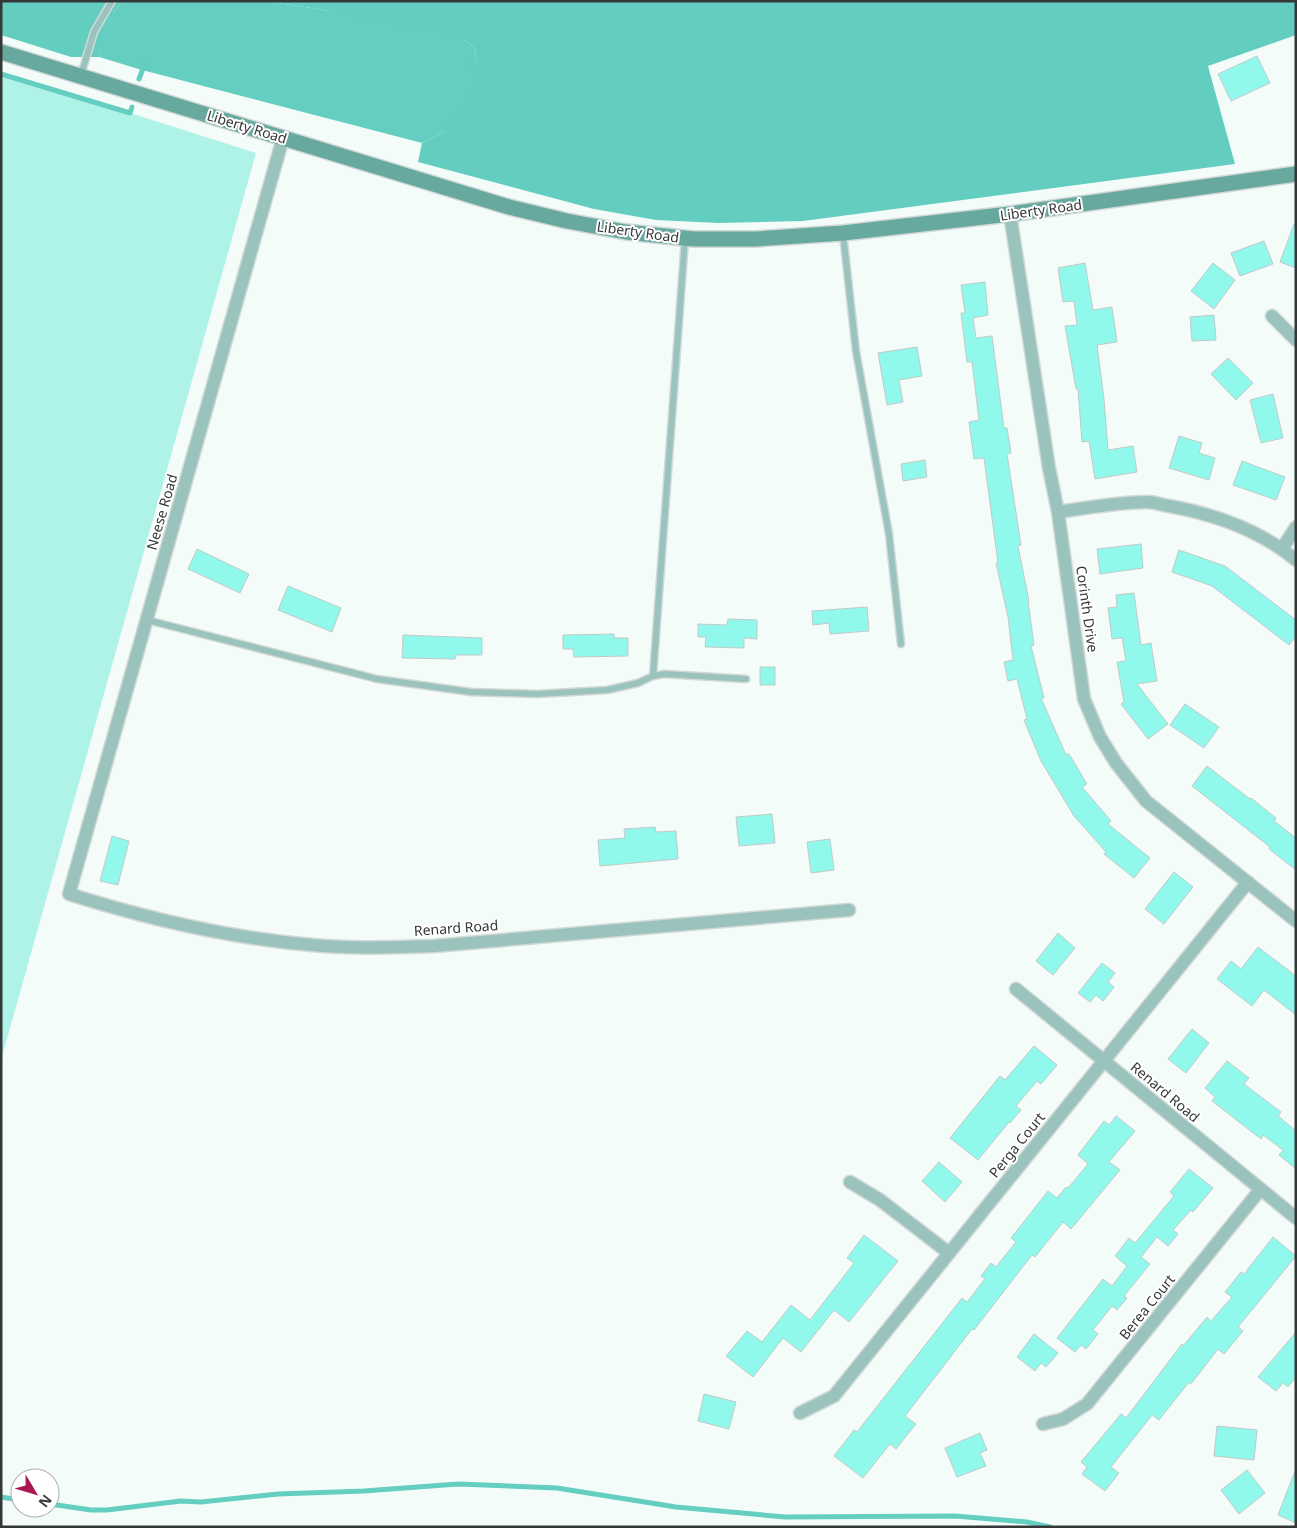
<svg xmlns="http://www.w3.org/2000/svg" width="1297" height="1528" font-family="'Noto Sans',sans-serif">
<rect width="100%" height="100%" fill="#f4fcfa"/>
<path fill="#aff2e7" d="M1,72L256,153L1,1060Z"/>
<path fill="#63cdbf" d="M1,1H124C107,14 105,38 99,57H71L1,35Z
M264,1H1296V35L1208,66L1235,164L803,221L718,223L656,220L594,209L418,162L422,143L444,132L477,64L475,49L466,41L325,10Z"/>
<path fill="#64cec0" d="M124,1H264L325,10L451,34L466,41L475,49L477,64L476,84L466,107L444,132L422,143L142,70L99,57C104,38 107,14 124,1Z"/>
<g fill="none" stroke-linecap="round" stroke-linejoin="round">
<path stroke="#64cec0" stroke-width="5" d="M473,66L506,44L523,40L551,43L573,48L599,39L654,1
M1,74L130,113L132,107
M139,79L144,66
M1,1497L20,1500
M50,1504L91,1510H107L181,1501L201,1502L278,1494L364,1491L458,1484L557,1488L676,1507L785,1517L955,1516L1027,1522L1050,1527"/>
</g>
<path fill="#90f9eb" stroke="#c2cac9" d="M1257,56L1270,83L1231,101L1218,74Z
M1294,224H1296V268L1280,262Z
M1264,241L1273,264L1240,276L1231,253Z
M1085,263L1093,310L1112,307L1117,342L1097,345L1104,399L1108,450L1133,446L1137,472L1095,479L1089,441L1082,442L1078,389H1076L1065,326L1077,325L1074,301L1063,302L1058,268Z
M1213,263L1235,280L1214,309L1191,291Z
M985,282L988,315L973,318L976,338L992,336L1004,428H1007L1011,453L1007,454L1021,545L1018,546L1029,601H1028L1034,645L1031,646L1044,698H1041L1066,755L1069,754L1087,784L1082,787L1111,821L1108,824L1150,858L1134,878L1104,854L1106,852L1074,816L1041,761L1024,720L1027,719L1017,679L1008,681L1004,662L1013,660L1008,617L996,563H998L984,458L974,459L969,422L979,420L972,362H967L961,313H965L961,285Z
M1214,315L1216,340L1192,341L1190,317Z
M917,347L922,376L899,380L903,402L887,405L878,353Z
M1228,358L1253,383L1236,400L1211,374Z
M1273,394L1283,438L1261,443L1250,400Z
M1179,436L1202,443L1199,453L1215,458L1209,480L1169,468Z
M925,460L927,477L903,481L901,464Z
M1242,461L1285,477L1276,500L1233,485Z
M1141,544L1143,568L1100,574L1097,549Z
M197,549L249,574L240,593L188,569Z
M1179,550L1225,566L1296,620V636L1289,645L1212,586L1172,572Z
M288,586L341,608L332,632L278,610Z
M1134,593L1141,645L1151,643L1157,681L1137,684L1168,724L1148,739L1121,704L1124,702L1117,662L1126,661L1122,638L1112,639L1108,608L1117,607L1116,595Z
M867,607L869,631L830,634L829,623L813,625L812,611Z
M728,619L757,620V639L744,638V648L705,647L706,637H698V624L727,625Z
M614,634V638H628V656L574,657L573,649H563V635Z
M403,635L482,638V655H456L455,659L402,658Z
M760,667H775V685H760Z
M1185,704L1219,727L1204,748L1170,725Z
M1207,766L1250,799L1251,798L1276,818L1274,821L1296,838V870L1269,849L1270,847L1192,786Z
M772,814L775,843L739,846L736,817Z
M655,827L656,832L676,831L678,859L600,866L598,840L625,838L624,829Z
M112,836L129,841L118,885L100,881Z
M830,839L834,870L811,873L807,842Z
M1174,872L1193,887L1164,924L1145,909Z
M1058,933L1075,948L1053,975L1036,961Z
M1258,947L1296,976V1015L1264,990L1252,1006L1217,979L1231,961L1241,969Z
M1102,963L1115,973L1108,982L1114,987L1103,1001L1096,995L1090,1002L1078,993Z
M1192,1029L1209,1043L1186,1073L1168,1059Z
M1034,1046L1057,1065L1041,1084L1037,1081L1016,1106L1021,1110L1010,1123L1009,1122L978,1160L950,1138L1000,1076L1005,1080Z
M1227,1061L1249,1078L1244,1084L1281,1112L1278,1116L1296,1131V1169L1279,1155L1283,1150L1263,1135L1261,1139L1212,1101L1215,1097L1205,1088Z
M1116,1116L1135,1131L1109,1162L1120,1170L1071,1229L1063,1222L1035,1257L1032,1255L974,1330L972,1329L905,1416L916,1424L896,1449L890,1444L863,1478L834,1456L854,1430L857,1432L962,1298L967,1302L985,1279L981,1276L991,1263L996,1267L1016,1242L1011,1238L1048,1191L1057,1198L1066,1187L1068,1188L1088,1164L1078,1155L1104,1121L1109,1125Z
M939,1162L962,1182L945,1202L922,1181Z
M1189,1169L1213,1188L1193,1212L1191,1210L1173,1230L1178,1234L1168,1246L1157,1237L1141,1257L1150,1264L1124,1296L1127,1298L1117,1310L1112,1306L1093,1330L1098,1334L1086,1349L1081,1345L1075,1352L1057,1338L1103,1279L1112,1286L1127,1266L1115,1256L1129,1238L1135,1243L1174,1196L1170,1192Z
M864,1235L898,1261L849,1322L834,1310L801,1352L783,1338L753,1377L726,1356L747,1331L762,1342L791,1305L810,1320L854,1263L847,1258Z
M1273,1237L1296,1256L1238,1327L1243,1331L1224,1354L1218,1349L1191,1384L1189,1382L1159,1420L1152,1415L1111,1467L1119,1473L1105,1491L1082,1474L1087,1467L1081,1462L1121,1414L1126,1418L1182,1344L1183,1346L1207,1317L1211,1321L1232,1297L1225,1292L1241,1272L1244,1274Z
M1296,1332V1377L1288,1387L1283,1383L1276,1391L1258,1377Z
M1034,1334L1058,1353L1046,1367L1041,1363L1035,1371L1017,1357Z
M704,1394L736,1402L729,1429L698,1421Z
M1217,1426L1257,1430L1254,1460L1214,1456Z
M980,1433L987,1450L980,1453L986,1466L957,1477L945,1448Z
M1247,1470L1265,1493L1239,1514L1221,1490Z
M1295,1471H1296V1523L1278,1515Z"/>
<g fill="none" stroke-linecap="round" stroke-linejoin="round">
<g stroke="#d2d9d7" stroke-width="9">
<path id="lane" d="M81,75L94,32L112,1
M843,234L856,351L889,534L901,644
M147,620L377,679L471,692L537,694L607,690L638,683L653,676L664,674L746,679
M653,676L685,239"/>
</g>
<g stroke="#d2d9d7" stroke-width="15">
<path id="street" d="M283,138L69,894C148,919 229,938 312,945C353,949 394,947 434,946L849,910
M1010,214L1049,468L1058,512L1084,699L1100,737L1116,763L1146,801L1296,921
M1272,316L1296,340
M1058,512C1087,508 1118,502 1147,502C1154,502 1162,505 1169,506C1214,514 1261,531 1296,560
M1282,549L1296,527
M1016,989L1296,1218
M850,1182L880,1200L949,1253
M800,1413L834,1396L1248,882
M1043,1424L1063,1419L1087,1404L1260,1190"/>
</g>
<g stroke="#d2d9d7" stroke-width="18">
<path id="secondary" d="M1,52L509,207L567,221L626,232L694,239H756L843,233L1010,214L1296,174"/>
</g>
<use href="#lane" stroke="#9ac3bd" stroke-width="6"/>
<use href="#street" stroke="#9ac3bd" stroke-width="12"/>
<use href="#secondary" stroke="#67a89f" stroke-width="15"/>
</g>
<g text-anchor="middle" stroke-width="4" stroke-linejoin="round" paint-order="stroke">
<g font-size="14" fill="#353838" stroke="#fff">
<text transform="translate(247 127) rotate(17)" y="5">Liberty Road</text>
<text transform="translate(1041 210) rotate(-8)" y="5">Liberty Road</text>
<text transform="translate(638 232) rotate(8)" y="5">Liberty Road</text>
<text transform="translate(162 512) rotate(-74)" y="5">Neese Road</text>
<text transform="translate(1087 609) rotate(82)" y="5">Corinth Drive</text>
<text transform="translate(456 928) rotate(-4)" y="5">Renard Road</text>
<text transform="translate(1165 1092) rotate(40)" y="5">Renard Road</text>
<text transform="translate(1017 1145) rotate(-51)" y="5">Perga Court</text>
<text transform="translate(1147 1307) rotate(-51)" y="5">Berea Court</text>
</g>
</g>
<rect width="1297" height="1528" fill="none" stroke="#353838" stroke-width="5"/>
<g transform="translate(35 1493) rotate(128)"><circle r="24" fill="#ffffff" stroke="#aeafaf"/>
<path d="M0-4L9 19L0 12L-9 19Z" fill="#a91852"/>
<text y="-8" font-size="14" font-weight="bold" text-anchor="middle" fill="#353838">N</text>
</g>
</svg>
